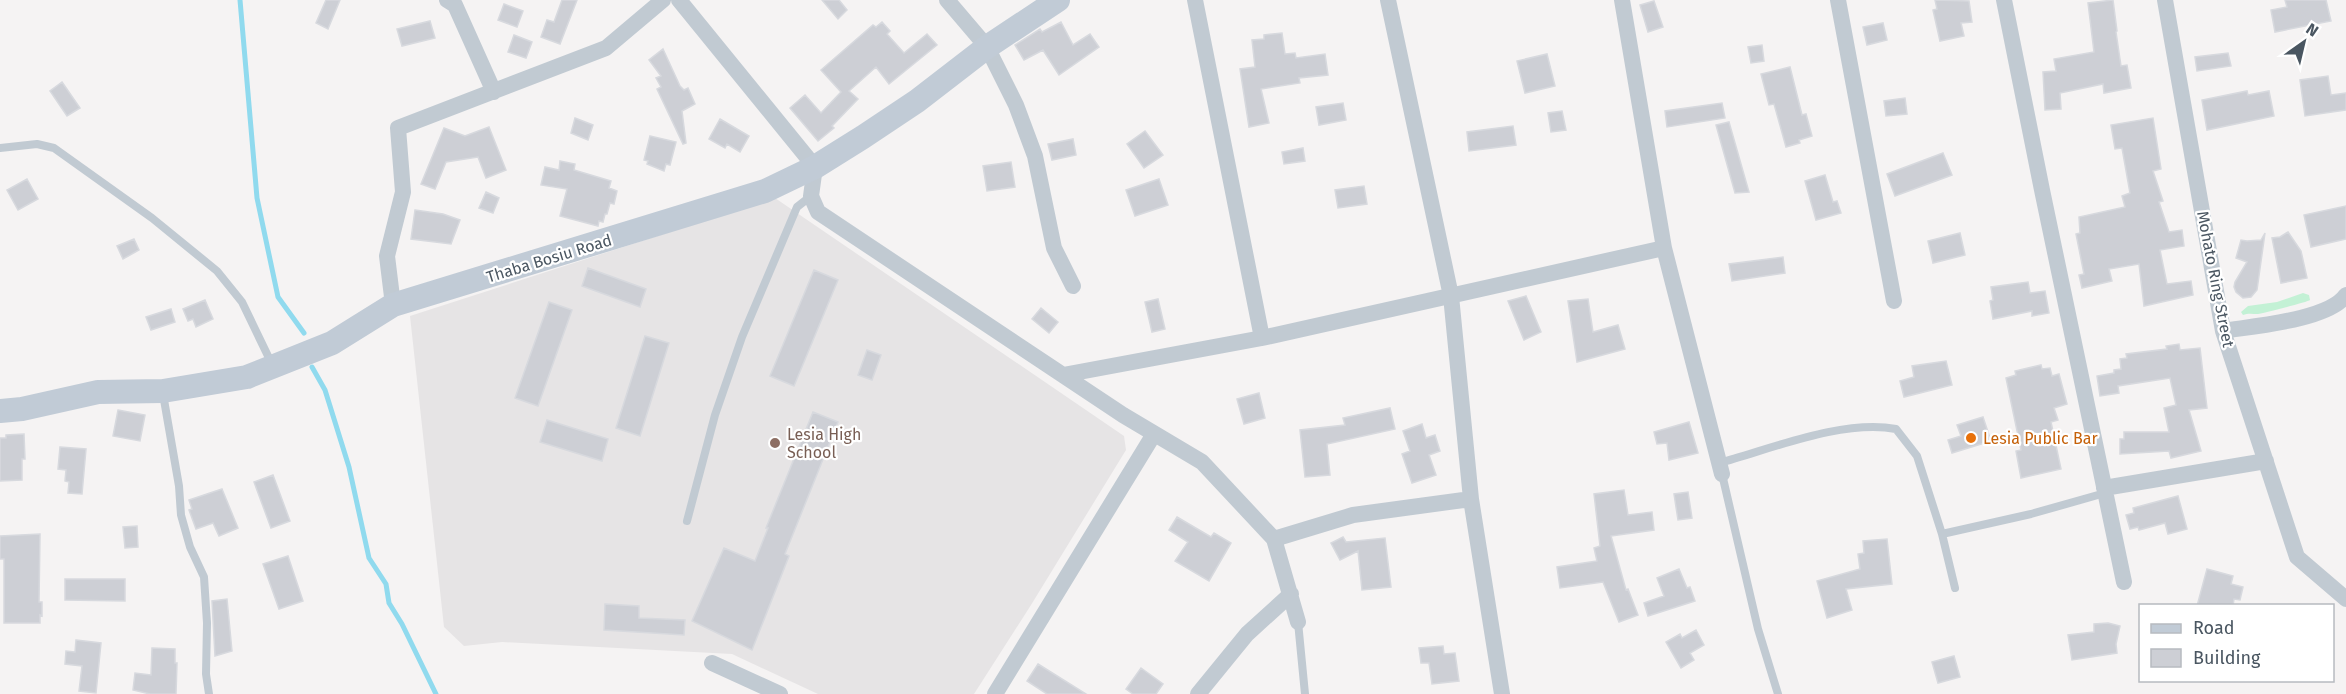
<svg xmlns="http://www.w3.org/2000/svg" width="2346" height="694" font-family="'Fira Sans',sans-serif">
<rect width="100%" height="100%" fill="#f5f3f3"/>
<path fill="#e6e4e5" d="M775,198L1124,436L1126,450L1031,605L974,694H818L732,654L502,642L464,646L444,627L410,316Z"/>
<path fill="#c3f1d5" d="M2303,293L2309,295L2310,300C2308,302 2263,313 2258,314C2252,314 2248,313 2243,315L2241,312L2248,306L2277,302Z"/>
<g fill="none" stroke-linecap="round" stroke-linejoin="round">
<path stroke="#90daee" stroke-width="5" d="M240,0L257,198L278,297L304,333
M312,367L325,390L349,467L369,558L386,584L389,603L402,624L436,694"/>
</g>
<path fill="#cdcfd5" stroke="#d7d9de" stroke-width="1.5" d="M326,0H340L328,29L316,23Z
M562,0H577L560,44L541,37L547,20L554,22Z
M822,0H839L847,10L838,19Z
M1935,0L1969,1L1972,22L1961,23L1964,36L1940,41L1933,10L1937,9Z
M2113,0L2117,31L2116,32L2121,66L2127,65L2131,88L2104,93L2103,84L2060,93L2061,109L2045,110L2043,72L2056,71L2054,59L2094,52L2088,3Z
M2285,0H2326L2331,21L2275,32L2271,10L2287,7Z
M1654,1L1663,27L1648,32L1640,5Z
M504,4L523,11L517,27L498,20Z
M430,21L435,38L402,46L397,29Z
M882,22L890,31L887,34L904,53L927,34L937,45L889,84L876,67L849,91L858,99L832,126L834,128L818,141L790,108L805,95L821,113L841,92L821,70L873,25L876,27Z
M1061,22L1073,45L1090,34L1099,47L1059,75L1043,50L1024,60L1015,45L1040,29L1042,32Z
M1883,23L1887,40L1867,45L1863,27Z
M1282,33L1285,54L1295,53L1296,58L1325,54L1328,75L1299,78L1300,83L1261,89L1269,123L1249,127L1240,69L1255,67L1252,40L1264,39V35Z
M514,35L532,42L526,58L508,52Z
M1762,45L1764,61L1751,63L1748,47Z
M663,49L680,86L684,90L688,88L695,104L682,111L686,143L683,144L657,89L661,87L656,78L661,76L649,60Z
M2228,53L2231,66L2197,71L2195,57Z
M1547,54L1555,86L1525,93L1517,61Z
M1790,67L1802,115L1806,114L1812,136L1799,140L1800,143L1786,147L1774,104L1769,105L1761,74Z
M2328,76L2331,95L2346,93V110L2305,116L2300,80Z
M62,82L80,108L67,116L50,91Z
M2247,91L2248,95L2269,91L2274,116L2207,130L2202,100Z
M1905,98L1907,114L1886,116L1884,101Z
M1343,103L1346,120L1319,125L1316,107Z
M1722,103L1725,118L1667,127L1665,111Z
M1562,111L1566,130L1551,132L1548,113Z
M575,118L593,125L588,140L571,133Z
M2153,118L2161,169L2153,171L2163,201L2159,202L2169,232L2182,230L2184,246L2160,250L2167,284L2191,281L2193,295L2144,306L2139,264L2109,269L2112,281L2082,288L2079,275L2084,274L2076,234L2080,233L2079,217L2125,207L2122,196L2130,193L2122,148L2115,149L2111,125Z
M720,119L749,136L740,152L727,144L725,148L709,139Z
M1729,122L1749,192L1735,193L1716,125Z
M1513,126L1516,145L1469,151L1467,132Z
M489,127L506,170L486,178L478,157L446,162L435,189L421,184L444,128L465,136Z
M1145,131L1163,155L1144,168L1127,144Z
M650,136L676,142L670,165L666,164L664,171L647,164L648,161L644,160Z
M1073,139L1076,155L1052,160L1048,144Z
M1303,148L1305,161L1284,164L1282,152Z
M1943,153L1952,175L1895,196L1887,174Z
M560,161L575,164L574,170L611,181L609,188L617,191L614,204L610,203L607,214H605L603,222L599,221L598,226L560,216L567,189L541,185L545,167L559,170Z
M1011,162L1015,187L987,191L983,166Z
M1825,175L1833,202L1837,201L1841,213L1816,220L1805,181Z
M27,179L38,199L18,210L7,190Z
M1159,179L1168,205L1135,216L1126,190Z
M1364,186L1367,204L1338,208L1335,190Z
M486,192L499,198L493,213L479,208Z
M2346,206V239L2311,247L2304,215Z
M415,210L443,214L460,220L451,244L411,239Z
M2288,232L2301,251L2307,278L2281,283L2272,238L2280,237Z
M1960,233L1965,255L1933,263L1928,241Z
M2265,233L2257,290L2251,297L2243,298L2236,292L2234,287L2235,282L2247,262L2236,258L2241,240L2247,241L2261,240Z
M134,239L139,250L123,259L117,246Z
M1783,257L1785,273L1732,281L1729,264Z
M588,268L646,289L640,307L582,286Z
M814,270L838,280L794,386L770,376Z
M2028,282L2030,293L2045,291L2049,313L2032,316V311L1993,319L1990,301L1993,300L1991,287Z
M1526,296L1541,332L1524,340L1508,301Z
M1158,299L1165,329L1152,332L1145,302Z
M1588,299L1593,332L1618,325L1625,349L1577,362L1568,301Z
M205,300L213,319L196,327L193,319L188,321L183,309Z
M549,302L572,310L538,406L515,398Z
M1041,308L1058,322L1049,333L1032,319Z
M171,309L175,322L151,330L146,317Z
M645,336L669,343L640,436L616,428Z
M2179,344L2180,350L2200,348L2207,408L2189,410L2201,451L2171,458L2169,451L2120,454V439H2124V432H2169L2164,408L2176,405L2170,378L2118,386L2119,393L2100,396L2097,376L2114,373V370L2121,369L2120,359L2127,358L2126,354L2167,349L2166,346Z
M867,350L881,355L872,380L858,375Z
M1946,361L1952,385L1904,397L1900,381L1914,377L1912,366Z
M2041,365L2042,369L2050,368L2052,376L2059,374L2067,404L2054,408L2058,420L2051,422L2061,469L2021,478L2016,451L2021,450L2006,378L2016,375L2015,371Z
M1259,393L1265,418L1244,424L1237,399Z
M1390,408L1395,429L1327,444L1330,475L1305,477L1300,430L1345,425L1343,418Z
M118,410L145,415L140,441L113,436Z
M813,412L838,422L785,554L789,556L752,650L692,621L724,548L755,561L768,528H766Z
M1983,417L1991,441L1952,453L1948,440L1961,436L1957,425Z
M547,420L608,439L602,461L540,442Z
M1689,422L1698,453L1669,460L1667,443L1657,444L1654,432Z
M1422,424L1426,438L1435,435L1440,451L1429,455L1436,475L1412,483L1402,454L1410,451L1403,431Z
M24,434L25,459H22V480L0,481V438H6V435Z
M60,447L86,449L82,494L68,493L69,482L65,481L66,470L58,469Z
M273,475L290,521L271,528L254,482Z
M222,489L238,528L219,536L213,523L196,529L189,510L192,509L189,500Z
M1624,490L1628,515L1652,512L1654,530L1611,536L1626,590L1628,589L1638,615L1619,622L1603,582L1560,588L1557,567L1597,561L1594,548L1600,546L1594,494Z
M1688,492L1692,518L1678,520L1674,494Z
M2178,496L2187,529L2168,534L2165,523L2139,530L2138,527L2130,529L2126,515L2134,513L2133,508Z
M1177,517L1211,537L1214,533L1231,543L1209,581L1175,561L1188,542L1169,530Z
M137,526L138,547L125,548L123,527Z
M40,534L39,602H42V616L40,615V623H4V559H0V536Z
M1343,537L1346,542L1385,538L1391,587L1362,590L1358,551L1340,560L1331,543Z
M1887,539L1892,584L1846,589L1852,610L1827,618L1817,581L1860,569L1858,554L1864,553L1863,541Z
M288,556L303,601L279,609L263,564Z
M1679,569L1687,588L1690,587L1695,601L1648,616L1644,603L1664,596L1657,578Z
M2207,569L2233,576L2231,584L2243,587L2240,600L2234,599L2233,606H2197Z
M65,579H125V601L65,600Z
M227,599L232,651L215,656L212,601Z
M605,604L639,606V618L685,620L684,635L604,630Z
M2108,623L2120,626L2116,644L2117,653L2072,660L2068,635L2094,632V624Z
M1696,630L1704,645L1690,653L1694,660L1681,668L1666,642L1680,634L1682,638Z
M76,640L101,643L96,693L79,691L82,666L65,664L66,651L75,652Z
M1443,646L1444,654L1455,653L1459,681L1432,684L1429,663H1421L1419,648Z
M152,648L175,649V663H177L176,694H150L133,690L135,673L151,675Z
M1954,656L1960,677L1938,683L1932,662Z
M1038,664L1086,694H1047L1027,681Z
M1141,668L1163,684L1156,694H1133L1126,689Z"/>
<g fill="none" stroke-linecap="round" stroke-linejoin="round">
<path stroke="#c1cad2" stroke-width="8" d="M0,148L37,144L54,148L152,218L217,271L242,302L268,356L275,363
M163,394L179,486L181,515L190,547L204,577L207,623L206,674L209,694
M1719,463C1771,449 1843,419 1896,429L1917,456L1942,534L1955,588
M1722,474L1758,629L1778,694
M687,521L715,415L742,337L797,207L811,196
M1942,534L2031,514L2105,493
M1298,622L1305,694"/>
<path stroke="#c1cad2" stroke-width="16" d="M447,0L455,5L494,92
M679,0L815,167L811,196L818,212L1123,415L1202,462L1274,539L1298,622
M947,0L987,47L1016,105L1035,156L1054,248L1073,286
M1195,0L1262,338
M1388,0L1451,296L1471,499L1502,694
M1622,0L1664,248L1722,474
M1838,0L1894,301
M2004,0L2042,190L2124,582
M2165,0L2223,331L2297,557L2346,599
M393,305L387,256L403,192L398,128L606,48L663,0
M2223,331C2253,326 2329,320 2346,295
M1063,375L1262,338L1664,248
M2104,488L2266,461
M1274,539L1353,515L1471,499
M712,663L780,694
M995,694L1154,434
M1198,694L1247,634L1291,594"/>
<path stroke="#c1cbd6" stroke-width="24" d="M0,411L22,409L98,392L163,391L247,377L332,343L393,305L765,191L815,167L863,137L917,101L987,47L1058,0"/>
</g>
<circle fill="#e8710a" stroke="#fff" stroke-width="2" cx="1971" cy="438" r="6"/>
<circle fill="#8d6e63" stroke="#fff" stroke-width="2" cx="775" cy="443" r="6"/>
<g text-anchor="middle" stroke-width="4.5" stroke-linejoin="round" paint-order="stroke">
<g font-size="16" fill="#4a5661" stroke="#fff">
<text transform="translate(549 258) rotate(-17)" y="6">Thaba Bosiu Road</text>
<text transform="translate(2216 279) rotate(79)" y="6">Mohato Ring Street</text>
</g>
<g font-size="16" fill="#785e54" stroke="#fff" text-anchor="start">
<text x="787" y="440">Lesia High<tspan x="787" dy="18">School</tspan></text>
</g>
<g font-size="16" fill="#c56008" stroke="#fff" text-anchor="start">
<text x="1983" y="444">Lesia Public Bar</text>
</g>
</g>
<rect x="2139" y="604" width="195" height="78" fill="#ffffff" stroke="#b7bbc0" stroke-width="1.5"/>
<rect x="2151" y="624" width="30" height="9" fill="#c1cbd6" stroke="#b7bbc0" stroke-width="1.5"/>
<text x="2193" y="634" font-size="18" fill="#4a5661">Road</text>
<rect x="2151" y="649" width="30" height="18" fill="#cdcfd5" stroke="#b7bbc0" stroke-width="1.5"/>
<text x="2193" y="664" font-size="18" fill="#4a5661">Building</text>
<g transform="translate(2304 42) rotate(34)" stroke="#ffffff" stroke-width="4.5" paint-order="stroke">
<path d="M0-4.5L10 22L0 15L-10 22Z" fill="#4a5661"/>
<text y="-9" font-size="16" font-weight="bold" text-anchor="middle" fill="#4a5661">N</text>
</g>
</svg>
